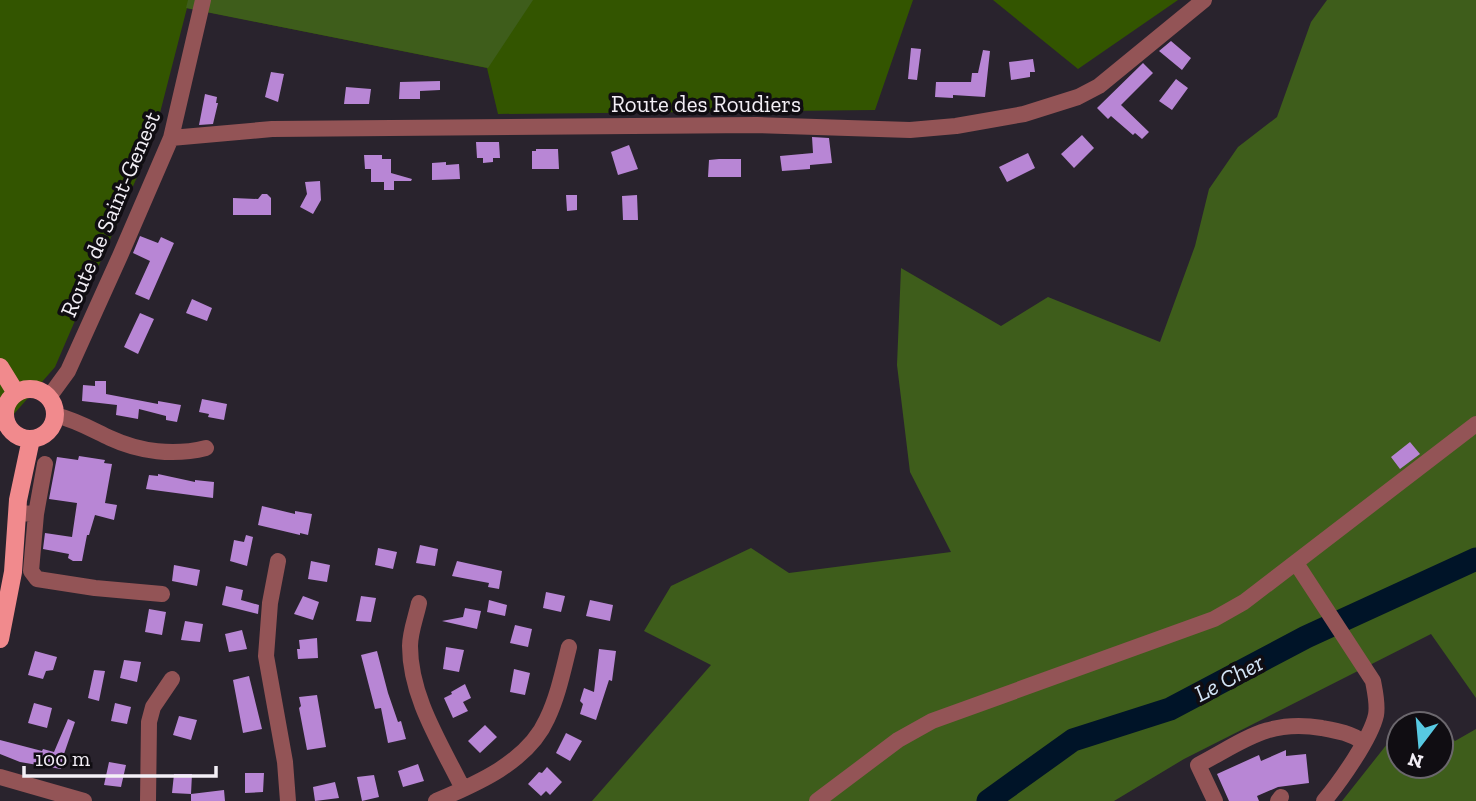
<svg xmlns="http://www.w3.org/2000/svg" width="1476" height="801" font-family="'Zilla Slab',serif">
<rect width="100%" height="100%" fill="#29232d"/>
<path fill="#350" d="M0,0H913L875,110L498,114L487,68L187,8L153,140L55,367L0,430Z
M993,0H1178L1078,69Z"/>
<path fill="#3e5d1b" d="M188,0H533L488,68L186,8Z
M1327,0H1476V698L1431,634L1184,759L1114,801H592L711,665L644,631L671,586L751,548L789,573L951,552L910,472L897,365L901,268L1001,326L1048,297L1160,342L1195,246L1209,189L1238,147L1277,117L1311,22Z
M1441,728L1455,741L1476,729V801H1342L1399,729V766H1441Z"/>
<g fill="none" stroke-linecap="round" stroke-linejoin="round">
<path stroke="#001428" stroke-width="23" d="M988,801L1073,740L1170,709L1306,637L1476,559"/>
</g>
<path fill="#b886d5" d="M1171,41L1191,58L1182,70L1159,51Z
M911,48L921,49L917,80L908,79Z
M983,50L990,51L985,97L953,95V98L935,97L936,82H971L972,73H978Z
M1033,59L1035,72H1030V77L1011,80L1009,62Z
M1143,63L1153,73L1121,105L1149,132L1142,139L1135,133L1133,135L1111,116L1108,119L1097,108Z
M271,72L284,74L278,102L265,97Z
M1176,79L1188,88L1172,110L1159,101Z
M440,81V90L420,91V99H399L400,82Z
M346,87L371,89L369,104H344Z
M205,94L217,97L216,103H218L213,124L199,125Z
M1082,135L1094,148L1074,168L1061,154Z
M812,137L829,138L832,163L810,165V169L782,171L780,156L813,153Z
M476,142H499L500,158H493V162L483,163V158H477Z
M629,145L638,169L618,175L611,152Z
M536,149H558L559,169H532V151H536Z
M1028,153L1035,168L1007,182L999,167Z
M364,155H382V159H391V173L412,179L411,181H394V190H384V182H371V169H365Z
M719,159H741V177H708L709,160Z
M446,162V165L459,164L460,179L432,180V163Z
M320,181L321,200L313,214L300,207L307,194L305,182Z
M262,194H267L271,198V215H233V198L258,199Z
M566,195H577V210L567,211Z
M637,195L638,220H623L622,196Z
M140,236L158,243L161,237L174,243L149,300L135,294L150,261L133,253Z
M192,299L212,308L207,321L186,313Z
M140,313L154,319L138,354L124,347Z
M95,381H106V394L158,404V401L181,405L177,422L166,420V416L139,409L138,419L116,415L117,405L82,401L83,385L95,386Z
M202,399L227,404L224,420L208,417L209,414L199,412Z
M1410,442L1420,454L1400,469L1391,457Z
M79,456L105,460L104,463L112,464L105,503L117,505L114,520L95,515L89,535H87L82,561H73L68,558L69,554L43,549L45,533L72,537L77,503L49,499L57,457L78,460Z
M158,474L195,482V480L214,482L213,498L146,489L149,475L158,476Z
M262,506L295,514V511L312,514L308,535L300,533V535L258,525Z
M246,535L253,537L247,566L230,561L234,540L244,542Z
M420,545L438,549L435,566L416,563Z
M378,548L397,552L393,569L375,565Z
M311,561L330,565L327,582L308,579Z
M457,561L502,571L499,589L488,587L489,583L452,576Z
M174,565L200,570L197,586L172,581Z
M226,586L243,590L241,600L259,605L258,614L222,605Z
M546,592L565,596L561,612L543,608Z
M303,596L319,602L313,620L294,614Z
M361,596L376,598L371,622L356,621Z
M489,600L507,605L505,616L487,612Z
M590,600L613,605L610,621L586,616Z
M465,608L481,611L477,629L442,621L463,617Z
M149,609L166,612L162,635L145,632Z
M185,621L203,624L200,642L181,640Z
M515,625L532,629L528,647L510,643Z
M242,630L247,649L229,652L225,634Z
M317,638L318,658L298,659L297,649H300L299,640Z
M446,647L464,650L459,672L443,669Z
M599,649L616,651L612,681L609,680L596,720L580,714L583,704L580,701L584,688L594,692Z
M35,651L57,657L53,670L46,671L43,679L28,675Z
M377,651L388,693L398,722L401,721L406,739L388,743L381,708L375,709L361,655Z
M124,660L141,662L137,682L120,678Z
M514,669L530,673L525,695L510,692Z
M94,670L105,671L99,701L88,698Z
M249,676L262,729L243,733L233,680Z
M465,684L471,698L463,702L468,711L453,718L444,698L452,694L451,692Z
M317,695L326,747L307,750L299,708L301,706L299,697Z
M34,703L52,708L47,728L28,723Z
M115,703L131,707L127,724L111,721Z
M179,716L197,720L191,740L173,735Z
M68,719L75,722L64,754L66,755L61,769L20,762L0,754V740L42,751L43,749L54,752Z
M485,725L497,737L480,753L468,741Z
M566,733L582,741L570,761L556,753Z
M1286,750V756L1306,754L1309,783L1278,787L1257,796L1259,801H1229L1217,774L1259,755L1261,761Z
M109,762L126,765L121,787L104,785Z
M418,764L424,781L403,787L398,771Z
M547,767L562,782L550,795L546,791L541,796L528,784L539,772L542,773Z
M245,773H264L263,792L245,793Z
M174,774H192L191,794L172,793Z
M374,775L379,797L362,801L357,777Z
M335,782L339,798L315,801L313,787Z
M224,790L225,801H191V794Z"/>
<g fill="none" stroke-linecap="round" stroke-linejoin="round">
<path stroke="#935456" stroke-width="16" d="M171,138L272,129L757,125L910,130L956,126L1024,114L1078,97L1099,86L1204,0
M49,397L68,371L120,256L171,138L203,0
M55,415C76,420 91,429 110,438C140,452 174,456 206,448
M0,423L6,421
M17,513L36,514L31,571L37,579L95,588L162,594
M36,514L45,464
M278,561L270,603L266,656L285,762L288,801
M1296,563L1373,681C1375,692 1378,704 1376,715C1371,738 1340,782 1324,801
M419,603C416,617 410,632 410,646C410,697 441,744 463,789
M0,777L84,801
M148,801L149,722L153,707L172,679
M436,801C476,784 528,762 547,719C558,696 563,671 569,647
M817,801L898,740L932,721L1214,619L1244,602L1476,424
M1215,801L1198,765C1244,741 1267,719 1322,728C1338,731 1350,733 1363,742
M1278,801L1281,797"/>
<path stroke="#f18a8d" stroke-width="18" d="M0,367L16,393
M5 414a25 25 0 1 1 50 0a25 25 0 1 1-50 0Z
M0,639L13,572L18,500L31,439"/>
</g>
<g text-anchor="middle" stroke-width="7" stroke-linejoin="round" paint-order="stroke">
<g font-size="23" fill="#f3eff6" stroke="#100d12">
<text x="706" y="112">Route des Roudiers</text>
<text transform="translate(110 214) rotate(-67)" y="8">Route de Saint-Genest</text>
</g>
<g font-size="24" font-style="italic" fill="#d3e4f6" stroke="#100d12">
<text transform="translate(1229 678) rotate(-28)" y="8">Le Cher</text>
</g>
</g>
<g transform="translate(1420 745) rotate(196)"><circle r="33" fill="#100d12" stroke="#6b676d" stroke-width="2"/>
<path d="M0-5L12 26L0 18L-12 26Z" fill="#57c9e2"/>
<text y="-10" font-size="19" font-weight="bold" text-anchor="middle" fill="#f3eff6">N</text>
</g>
<path d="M24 766v10h192v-10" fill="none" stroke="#f3eff6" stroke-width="3.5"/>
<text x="35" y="766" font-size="21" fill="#f3eff6" stroke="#100d12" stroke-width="5" paint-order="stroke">100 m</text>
</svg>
